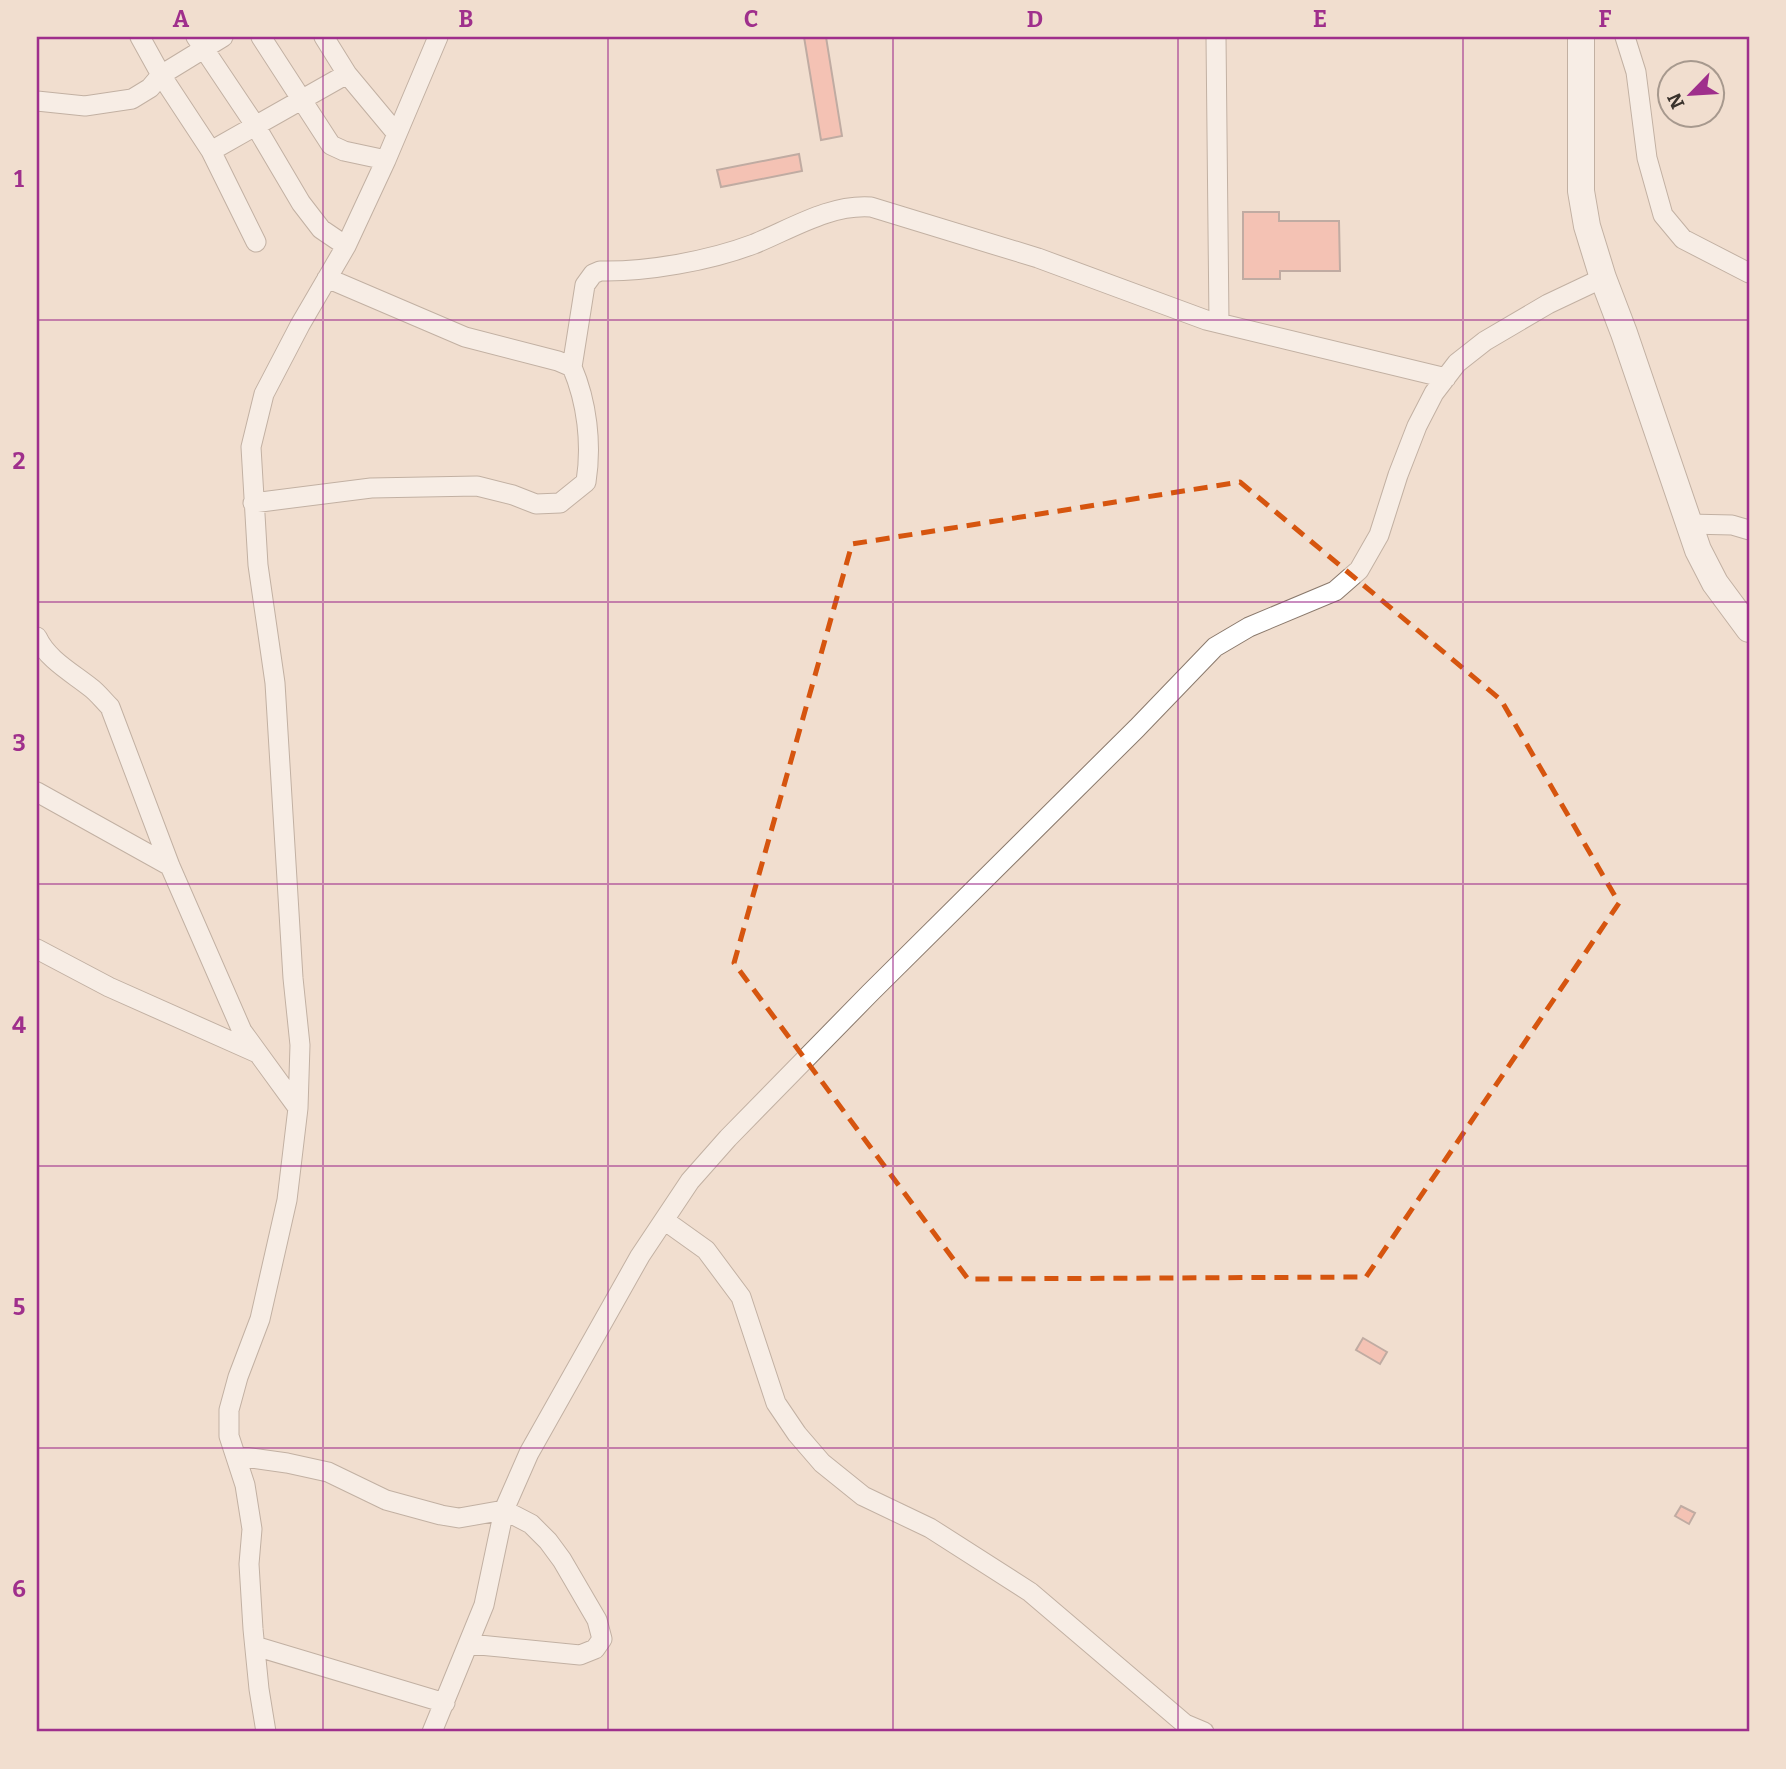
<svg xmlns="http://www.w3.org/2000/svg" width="1786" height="1769" font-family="Bitter,serif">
<rect width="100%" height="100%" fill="#f1decf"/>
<path fill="#f9a193" stroke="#856e6b" stroke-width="2" d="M804,37H826L842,136L821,140Z
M799,154L802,171L721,187L717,170Z
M1243,212H1279V221H1339L1340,271H1280V279H1243Z
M1363,1338L1387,1352L1380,1364L1356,1350Z
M1681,1506L1695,1513L1689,1524L1675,1516Z"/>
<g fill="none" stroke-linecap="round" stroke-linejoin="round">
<g stroke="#8a796c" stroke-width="21">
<path id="minor" d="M140,37L161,75L211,151L256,242
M196,37L255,125L301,203L321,229L346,246
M261,37L331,145L344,151L386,160
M324,37L347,74L397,134
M1216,37L1219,323
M1625,37L1636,72L1647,158L1663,215L1683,239L1749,273
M37,101L85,106L132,99L150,88L161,75L223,37
M211,151L347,74
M572,367L585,285L593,274L600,271C647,272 709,261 754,244C791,229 830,204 871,207L1038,258L1206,320L1446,378
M253,503L371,488L477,486L513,495L536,504L560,503L586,482C592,444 587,402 572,367L558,361L465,337L327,278
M1689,524L1732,525L1749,530
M37,637C47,659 71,672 90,687C97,692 103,700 110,707L170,866L242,1031L298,1108
M37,792L170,866
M37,949L109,987L255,1052
M664,1220L706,1250L741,1297L776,1403L797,1434L822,1463L863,1496L930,1528L1030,1592L1185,1724L1204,1732
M237,1456L287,1463L328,1472L386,1500L441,1515L459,1518L504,1510L531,1524L548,1541L562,1560L597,1620L602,1639L595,1649L580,1655L469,1644
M255,1646L445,1703
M266,1732L259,1689L253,1629L249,1564L252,1529L245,1485L229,1436V1410L238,1377L260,1319L287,1200L298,1108L300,1045L293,978L275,683L258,565L251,447L264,394L300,325L346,246L386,160L438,37
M432,1732L484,1605L504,1510L529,1453L640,1256L690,1181L728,1138L870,993L1137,728L1215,647L1249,627L1335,591L1359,570L1379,535L1398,475L1417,426L1434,393L1457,363L1485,341L1548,304L1603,278"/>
</g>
<g stroke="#8a796c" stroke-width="28">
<path id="secondary" d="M1581,37V191L1587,226L1603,278L1624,333L1698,550L1715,583L1749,629"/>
</g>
<use href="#minor" stroke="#fff" stroke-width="19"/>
<use href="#secondary" stroke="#fff" stroke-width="26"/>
</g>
<path d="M0 0H1786V1769H0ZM1240,482L1501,700L1619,903L1366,1277L968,1279L734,963L852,544Z" fill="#f1decf" fill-opacity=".55" fill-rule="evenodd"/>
<path fill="none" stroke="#d6550f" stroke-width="5" stroke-dasharray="14 9" stroke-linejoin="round" d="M1240,482L1501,700L1619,903L1366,1277L968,1279L734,963L852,544Z"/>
<path fill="none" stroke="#9f2f8c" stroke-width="2" stroke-opacity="0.55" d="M323,37V1732M608,37V1732M893,37V1732M1178,37V1732M1463,37V1732M37,320H1749M37,602H1749M37,884H1749M37,1166H1749M37,1448H1749"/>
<rect width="1786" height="1769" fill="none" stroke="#f1decf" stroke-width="77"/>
<g transform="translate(1691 94) rotate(245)"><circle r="33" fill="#f1decf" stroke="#a7998e" stroke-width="2"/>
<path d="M0-5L12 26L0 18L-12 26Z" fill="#9f2f8c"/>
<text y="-10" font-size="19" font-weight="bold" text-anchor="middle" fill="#39322c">N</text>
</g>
<rect x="38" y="38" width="1710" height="1692" fill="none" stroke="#9f2f8c" stroke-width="2.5"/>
<g font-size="23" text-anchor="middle" font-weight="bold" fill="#9f2f8c">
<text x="181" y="27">A</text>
<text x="466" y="27">B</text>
<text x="751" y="27">C</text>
<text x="1035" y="27">D</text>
<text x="1320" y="27">E</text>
<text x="1605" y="27">F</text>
<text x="19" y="187">1</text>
<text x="19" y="469">2</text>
<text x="19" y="751">3</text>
<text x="19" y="1033">4</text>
<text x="19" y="1315">5</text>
<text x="19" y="1597">6</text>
</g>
</svg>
